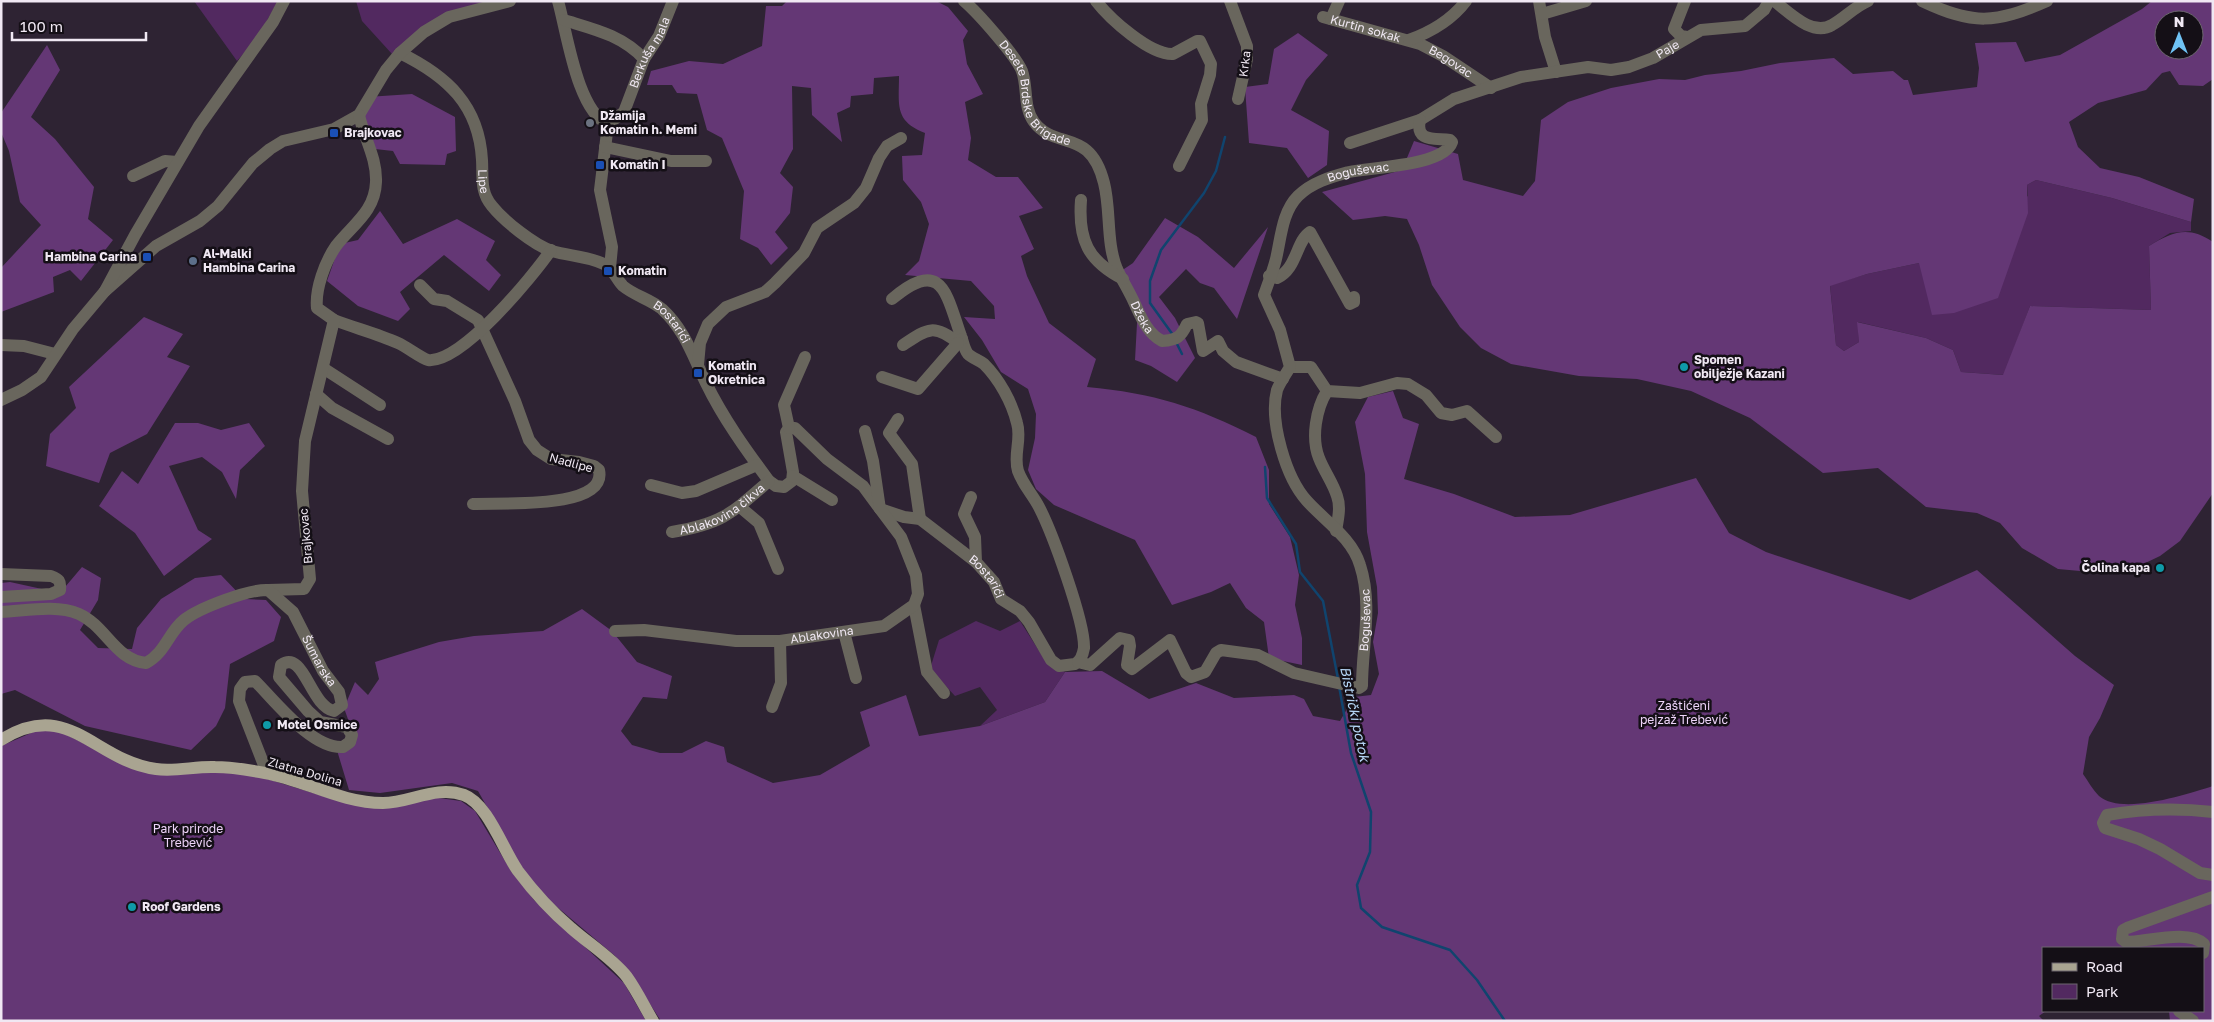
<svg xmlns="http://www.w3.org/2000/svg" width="2214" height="1022" font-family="'Golos Text',sans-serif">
<rect width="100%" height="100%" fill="#2e2333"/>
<path fill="#522960" d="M194,1H278L257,38L237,61Z
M356,1H487L392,54L362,21Z
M2036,180L2112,198L2191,222V231L2170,233L2149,246L2151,310L2030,306L2004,375L1961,372L1953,350L1926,338L1858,322L1859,342L1844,351L1836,345L1830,285L1867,274L1919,263L2028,196L2027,185Z
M976,621L1000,631L1020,621L1043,657L1065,672L1045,702L980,726L997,710L980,687L955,696L930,669L939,640Z"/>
<path fill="#643775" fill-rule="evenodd" d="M787,1H936L948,7L968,31L963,40L967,64L983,94L965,102L971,138L968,160L996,177H1018L1043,208L1019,216L1034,249L1021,256L1027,276L1049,323L1096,359L1087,387C1154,393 1197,407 1256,437L1269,470V504L1290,537L1299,575L1295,605L1302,638V665L1269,658L1264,622L1246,608L1230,583L1211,592L1172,605L1135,540L1054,505L1036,489L1028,470L1035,438L1036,414L1028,389L1001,372L982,340L964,317L995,319L994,306L971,281L905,275L919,261L929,224L921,202L903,180L902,156L922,155L925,133C894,121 899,105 899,76L874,78L873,94L851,96L850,107L837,113L842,142L812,115L811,88L792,86L793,149L780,173L793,187L790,213L775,232L788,248L771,265L758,248L740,239L744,191L722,138L707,130L697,94L677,93L672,85H647L651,71L689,61L723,64L762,46L766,6H782Z
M2152,1H2213V79L2203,86L2179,85L2170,71L2162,73L2146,90L2098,103L2069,122L2078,147L2100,168L2139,177L2194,199L2191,222L2112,198L2036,180L2027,185L2028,213L1998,298L1954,313L1932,315L1919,263L1867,274L1830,286L1836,345L1844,351L1859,342L1857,322L1926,338L1953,350L1961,372L2003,375L2030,306L2151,310L2149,246C2172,232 2188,225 2213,242V493L2180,541L2160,556L2137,567L2102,573L2058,569L2022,548L2000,523L1977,513L1926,507L1878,468L1823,473L1750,418L1691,391L1637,379L1579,376L1511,364L1481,348L1460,327L1432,285L1419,245L1407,219L1385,216L1353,220L1322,192L1402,170L1414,141L1458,154L1463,180L1523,196L1535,181L1541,120L1568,102L1611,88L1659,79L1685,80L1705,75L1741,71L1780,63L1834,58L1853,74L1893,71L1904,80H1908L1913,95L1977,87L1979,68L1975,43L2016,42L2025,62L2060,55L2142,9ZM2164,20H2194V50H2164Z
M1298,33L1328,55L1306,80L1291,110L1329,131L1327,165L1308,178L1287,148L1249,143L1245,87L1268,84L1274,49Z
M47,45L60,70L31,117L55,139L94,187L88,219L113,240L81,281L70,270L53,277L54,292L1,312V268L41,225L20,202L9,151L1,132V113Z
M412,94L455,117L456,151L447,154L445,165L400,164L393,151L375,149L362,118L367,97Z
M380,211L403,244L457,219L495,241L486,260L501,275L489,291L444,255L400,292L410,309L398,321L358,306L327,281L340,244L358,240Z
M1165,218L1198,237L1234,268L1268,227L1237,319L1214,288L1200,283L1186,269L1159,297L1175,318L1195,358L1177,382L1151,366L1135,360L1138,305L1115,275L1133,263Z
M144,317L183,334L167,357L190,366L147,434L110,453L99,483L46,466L50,434L76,408L69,387Z
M1393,391L1403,418L1419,424L1404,479L1454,494L1515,517L1570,515L1696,478L1729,533L1766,552L1910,600L1977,570L2075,656L2114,685L2100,718L2089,737L2083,774C2088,781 2093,790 2099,796C2122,816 2187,794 2213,786V1021H2170L2169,1011H2203V948H2043V1011H2046L2039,1016L2044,1021H661L628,970L614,955L544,896L520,865L478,791L452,783L380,793L349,790L336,747L355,739L344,708L355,682L368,695L379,679L375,662L439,642L474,636L543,631L582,609L612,631L637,662L672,676L667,699L643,697L621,731L632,745L660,753H682L706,741L724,747L727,762L773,783L820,775L870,746L860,712L906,695L919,736L980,726L1045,702L1065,672L1102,671L1149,699L1196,683L1234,698L1294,695L1304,699L1313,716L1340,721L1354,697L1371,695L1379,674L1373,642L1378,613L1377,587L1367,532L1365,474L1355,422L1368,397Z
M175,423H198L221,430L249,423L265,446L240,470L236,499L222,472L202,457L169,466L198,530L212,539L164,576L135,533L99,506L122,471L138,484Z
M82,567L101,578L98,600L80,630L98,648L132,649L137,628L161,599L195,578L221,575L244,599L266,600L281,617L274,641L230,664L225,708L216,726L191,750L85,726L15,690L1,694V583L10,582L60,593Z
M55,729L129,766L254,775L336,800L439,798L461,801L475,811L511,871L534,900L624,983L646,1021H1V746L38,730Z"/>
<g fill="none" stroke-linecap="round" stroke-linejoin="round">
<path stroke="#10446e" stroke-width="2.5" d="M1173,335L1150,303V281L1161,250L1204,193L1216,171L1225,137
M1176,342L1182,354
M1265,467L1267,498L1296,544L1300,572L1323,601L1338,679
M1339,686L1351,753L1371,812L1370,852L1357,885L1361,908L1382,927L1450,950L1477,980L1505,1021"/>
<g stroke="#69665d" stroke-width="12">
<path d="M558,1C567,32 577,111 608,124"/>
<path id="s1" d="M964,1C978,13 1016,56 1022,71C1028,88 1023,107 1034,122C1056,151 1090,127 1104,183C1111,210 1106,243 1117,269C1122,280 1129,291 1134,302C1141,317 1147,333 1162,341C1177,340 1181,337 1187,324L1196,322L1198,323L1203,351L1218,341L1223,351L1236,362L1283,379"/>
<path d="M1096,1C1110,19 1150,55 1173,54L1197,41H1200L1211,64L1210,75L1201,104L1202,120L1179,166"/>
<path d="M1230,1L1247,46V59L1238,99"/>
<path d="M1539,1L1545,37L1556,72"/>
<path d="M1685,1L1674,29L1681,36L1687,37"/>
<path d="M1774,1C1789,12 1812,37 1832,25C1845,18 1854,7 1868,1"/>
<path d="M1922,1C1973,25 1995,24 2047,1"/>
<path d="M1542,14L1586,1"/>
<path id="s2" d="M1323,17L1420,44L1443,56L1491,88"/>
<path d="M1331,19L1339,1"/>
<path d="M564,20C593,29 622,35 644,59"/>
<path d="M1409,40C1431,32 1451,21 1466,1"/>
<path id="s3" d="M400,53C447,76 479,105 482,160C483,177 480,192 492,206C504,221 534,245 552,251C569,256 587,256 604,264C613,268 616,279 623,286C635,296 650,299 662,309C685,330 693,357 706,383C723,418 746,450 769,481L776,486L784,487L792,481L793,472L786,432L789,428H795L827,459L863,486L880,509L904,517L920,519L976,562L994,582L1001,599L1020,611L1029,622L1051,660L1059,666L1075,664C1081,661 1083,654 1084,648C1085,622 1052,532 1039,507C1033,495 1023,485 1018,471C1013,455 1022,439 1017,423C1012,402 999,379 984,364C979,360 972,358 968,354C964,349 963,341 961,336C946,293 942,257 892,299"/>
<path d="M608,124L600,190L612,247L610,268"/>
<path id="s4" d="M608,124L624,112L644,59L659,36L673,1"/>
<path id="s5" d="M1350,143L1420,120L1454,99L1521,77L1588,67L1611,70L1629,67L1653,58L1701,30L1745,26L1764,10L1769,1"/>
<path d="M605,147L671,161H706"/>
<path d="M133,176L165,161L177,162"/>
<path d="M1081,200C1078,240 1088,261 1123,279"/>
<path d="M1269,276L1277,278C1297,269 1296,241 1310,232L1350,304L1354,302V297"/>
<path d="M420,285L434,299L447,301L478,320L515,401L529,440L537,450L551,459L579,462L594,466L599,470C608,511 495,502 473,504"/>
<path d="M105,291L156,246L200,221L218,206L253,163L270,149L283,141L334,129L359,115L386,70L400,53L424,32L449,17L510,1"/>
<path d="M334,320C355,328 378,334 398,343C407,347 421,358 428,360C461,364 533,276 551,250"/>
<path d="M1,345L24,346L55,354"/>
<path d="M903,345C927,329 934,323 958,343L962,339"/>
<path d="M698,365L700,343L708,324L726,307L765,292L775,283L804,253L817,228L854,203L866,188L879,158L887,146L901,138"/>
<path d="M1290,367H1311L1327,391L1360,393L1397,383L1408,384L1426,395L1441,413L1452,415L1467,411L1496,437"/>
<path d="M323,368L380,405"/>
<path d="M882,377L918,389L958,343"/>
<path d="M1327,391C1316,409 1311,438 1319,458C1324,471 1333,483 1337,496C1341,507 1338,519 1336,531"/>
<path d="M316,394L332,408L388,439"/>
<path d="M1,400L22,390L41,377L73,329L105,291L135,235L199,126L273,22L284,1"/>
<path d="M898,419L889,433L912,464L920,519"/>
<path d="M789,428L784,405L805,357"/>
<path d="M793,476L832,500"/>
<path d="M651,485L682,493L696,491L757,465"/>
<path d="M971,497L964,514L975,537L976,562"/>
<path d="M740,507L759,523L778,569"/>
<path id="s6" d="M672,532C722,524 732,513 769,481"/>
<path d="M1,574L51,576C59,579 61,581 60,590L51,594L1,597"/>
<path d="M268,590L304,589L310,579L302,491L305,441L334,320L317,308C315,289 325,262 336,246C352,225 375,212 376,182C377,158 364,138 359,115"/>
<path d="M914,605L927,672L944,693"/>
<path id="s7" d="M1,612C25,611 56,604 79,614C106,626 115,660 146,663C166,652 168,633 184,620C199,608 249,589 268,590L293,612L323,671L339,692L342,705L334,711C310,706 304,649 281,665L279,677L308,711L320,722L347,727L352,735L350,742L343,747C312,749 276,702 255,681L245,682L240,689L239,701L267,773"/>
<path id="s8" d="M615,631L644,630L736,641H780L884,626L914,605L918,594L916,575L901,537L880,509L873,461L865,431"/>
<path d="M844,632L856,678"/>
<path id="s9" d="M1078,662L1090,665L1120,638L1129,640L1130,646L1127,665L1132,669L1170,640L1186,673L1191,677L1205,672L1216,653L1221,650L1258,655L1294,673L1359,688L1362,686C1362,646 1373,605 1360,565C1352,538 1325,521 1307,501C1286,478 1269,421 1277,390C1280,382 1286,374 1290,367L1280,330L1264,295C1268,284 1273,271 1276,259C1281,238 1282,212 1298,196C1312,182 1331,177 1349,172C1372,167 1444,166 1452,142L1450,140C1434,138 1415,142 1420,120"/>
<path d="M772,707L781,683L780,641"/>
<path d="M2213,812C2178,808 2141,809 2107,815L2103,823L2105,828L2139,839L2160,849L2200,873L2213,875"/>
<path d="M2203,953L2204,944C2189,929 2146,942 2126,942L2122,939L2123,930L2127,928L2213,897"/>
<path d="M2179,1011L2193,1021"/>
</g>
<path stroke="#a9a491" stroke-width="12" d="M1,740C69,697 94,761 156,769C175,772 196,766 215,767C231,767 249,770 265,773C305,780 341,803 383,803C410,803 436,785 464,795C488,804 503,850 518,871C533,891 551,911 571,928C589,944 612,958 627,977C637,991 644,1006 653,1021"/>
</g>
<circle fill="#6b7280" stroke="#140f16" stroke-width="2" cx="590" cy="123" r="5"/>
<g fill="#1a4fb4" stroke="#140f16" stroke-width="2">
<rect x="329" y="128" width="10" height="10" rx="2.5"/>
<rect x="595" y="160" width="10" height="10" rx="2.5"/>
<rect x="142" y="252" width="10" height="10" rx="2.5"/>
<rect x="603" y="266" width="10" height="10" rx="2.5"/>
<rect x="693" y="368" width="10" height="10" rx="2.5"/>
</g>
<circle fill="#5c6f8a" stroke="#140f16" stroke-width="2" cx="193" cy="261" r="5"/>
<g fill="#0f9aa8" stroke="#140f16" stroke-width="2">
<circle cx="1684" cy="367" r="5"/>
<circle cx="2160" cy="568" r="5"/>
<circle cx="267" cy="725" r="5"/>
<circle cx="132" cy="907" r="5"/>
</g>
<g text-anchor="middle" stroke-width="5" stroke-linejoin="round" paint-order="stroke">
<g font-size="12" fill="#f0e8f3" stroke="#140f16">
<text dy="4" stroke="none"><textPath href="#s2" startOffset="44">Kurtin sokak</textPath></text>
<text dy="4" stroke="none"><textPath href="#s5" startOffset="336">Paje</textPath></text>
<text dy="4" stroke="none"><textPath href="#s4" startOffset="85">Berkuša mala</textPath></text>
<text dy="4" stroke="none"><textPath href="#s2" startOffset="136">Begovac</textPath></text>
<text transform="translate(1245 64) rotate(-83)" y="4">Krka</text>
<text dy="4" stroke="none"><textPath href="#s1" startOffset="121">Desete Brdske Brigade</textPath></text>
<text dy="4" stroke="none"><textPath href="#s9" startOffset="974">Boguševac</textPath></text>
<text dy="4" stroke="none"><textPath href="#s3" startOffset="164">Lipe</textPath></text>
<text dy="4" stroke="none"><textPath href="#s1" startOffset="384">Džeka</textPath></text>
<text dy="4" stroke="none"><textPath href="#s3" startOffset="411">Bostarići</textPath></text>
<text transform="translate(571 463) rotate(15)" y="4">Nadlipe</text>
<text dy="4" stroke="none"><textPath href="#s6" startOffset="56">Ablakovina čikva</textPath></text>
<text transform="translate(306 536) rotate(-95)" y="4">Brajkovac</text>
<text dy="4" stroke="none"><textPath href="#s3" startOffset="934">Bostarići</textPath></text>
<text dy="4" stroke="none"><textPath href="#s9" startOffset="441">Boguševac</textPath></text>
<text dy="4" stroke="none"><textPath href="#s8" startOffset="208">Ablakovina</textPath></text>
<text dy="4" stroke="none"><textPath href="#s7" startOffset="400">Šumarska</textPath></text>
<text transform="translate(305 772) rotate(16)" y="4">Zlatna Dolina</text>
</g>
<g font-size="12" font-weight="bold" fill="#f0e8f3" stroke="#140f16" text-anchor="start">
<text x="600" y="120">Džamija<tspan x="600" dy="14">Komatin h. Memi</tspan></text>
<text x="344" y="137">Brajkovac</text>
<text x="610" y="169">Komatin I</text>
<text x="203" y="258">Al-Malki<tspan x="203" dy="14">Hambina Carina</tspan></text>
<text x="137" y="261" text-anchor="end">Hambina Carina</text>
<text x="618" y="275">Komatin</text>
<text x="1694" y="364">Spomen<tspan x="1694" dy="14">obilježje Kazani</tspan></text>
<text x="708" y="370">Komatin<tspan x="708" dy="14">Okretnica</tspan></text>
<text x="2150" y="572" text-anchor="end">Čolina kapa</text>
<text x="277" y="729">Motel Osmice</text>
<text x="142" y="911">Roof Gardens</text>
</g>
<g font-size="12" fill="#eed4f9" stroke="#140f16">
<text x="1684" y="710">Zaštićeni<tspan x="1684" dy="14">pejzaž Trebević</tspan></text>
<text x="188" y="833">Park prirode<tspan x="188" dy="14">Trebević</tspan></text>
</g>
<g font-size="14" font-style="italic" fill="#b5d5f5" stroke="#140f16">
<text transform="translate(1355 714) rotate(78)" y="5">Bistrički potok</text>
</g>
</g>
<rect width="2214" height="1022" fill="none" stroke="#f0e8f3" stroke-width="5"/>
<rect x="2042" y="947" width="162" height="65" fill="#140f16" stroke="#6c666e"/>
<rect x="2052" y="963" width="25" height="8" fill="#a9a491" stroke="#6c666e"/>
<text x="2086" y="972" font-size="15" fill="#f0e8f3">Road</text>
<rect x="2052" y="984" width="25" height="15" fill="#522960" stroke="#6c666e"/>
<text x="2086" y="997" font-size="15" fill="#f0e8f3">Park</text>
<g transform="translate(2179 35)"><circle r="24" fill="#140f16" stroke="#6c666e"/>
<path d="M0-4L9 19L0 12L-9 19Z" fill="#6fc2f4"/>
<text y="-8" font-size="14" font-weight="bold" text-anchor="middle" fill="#f0e8f3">N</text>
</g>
<path d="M12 32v8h134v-8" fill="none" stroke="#f0e8f3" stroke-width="2.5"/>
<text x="20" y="32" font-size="15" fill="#f0e8f3" stroke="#140f16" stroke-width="4" paint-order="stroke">100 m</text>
</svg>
